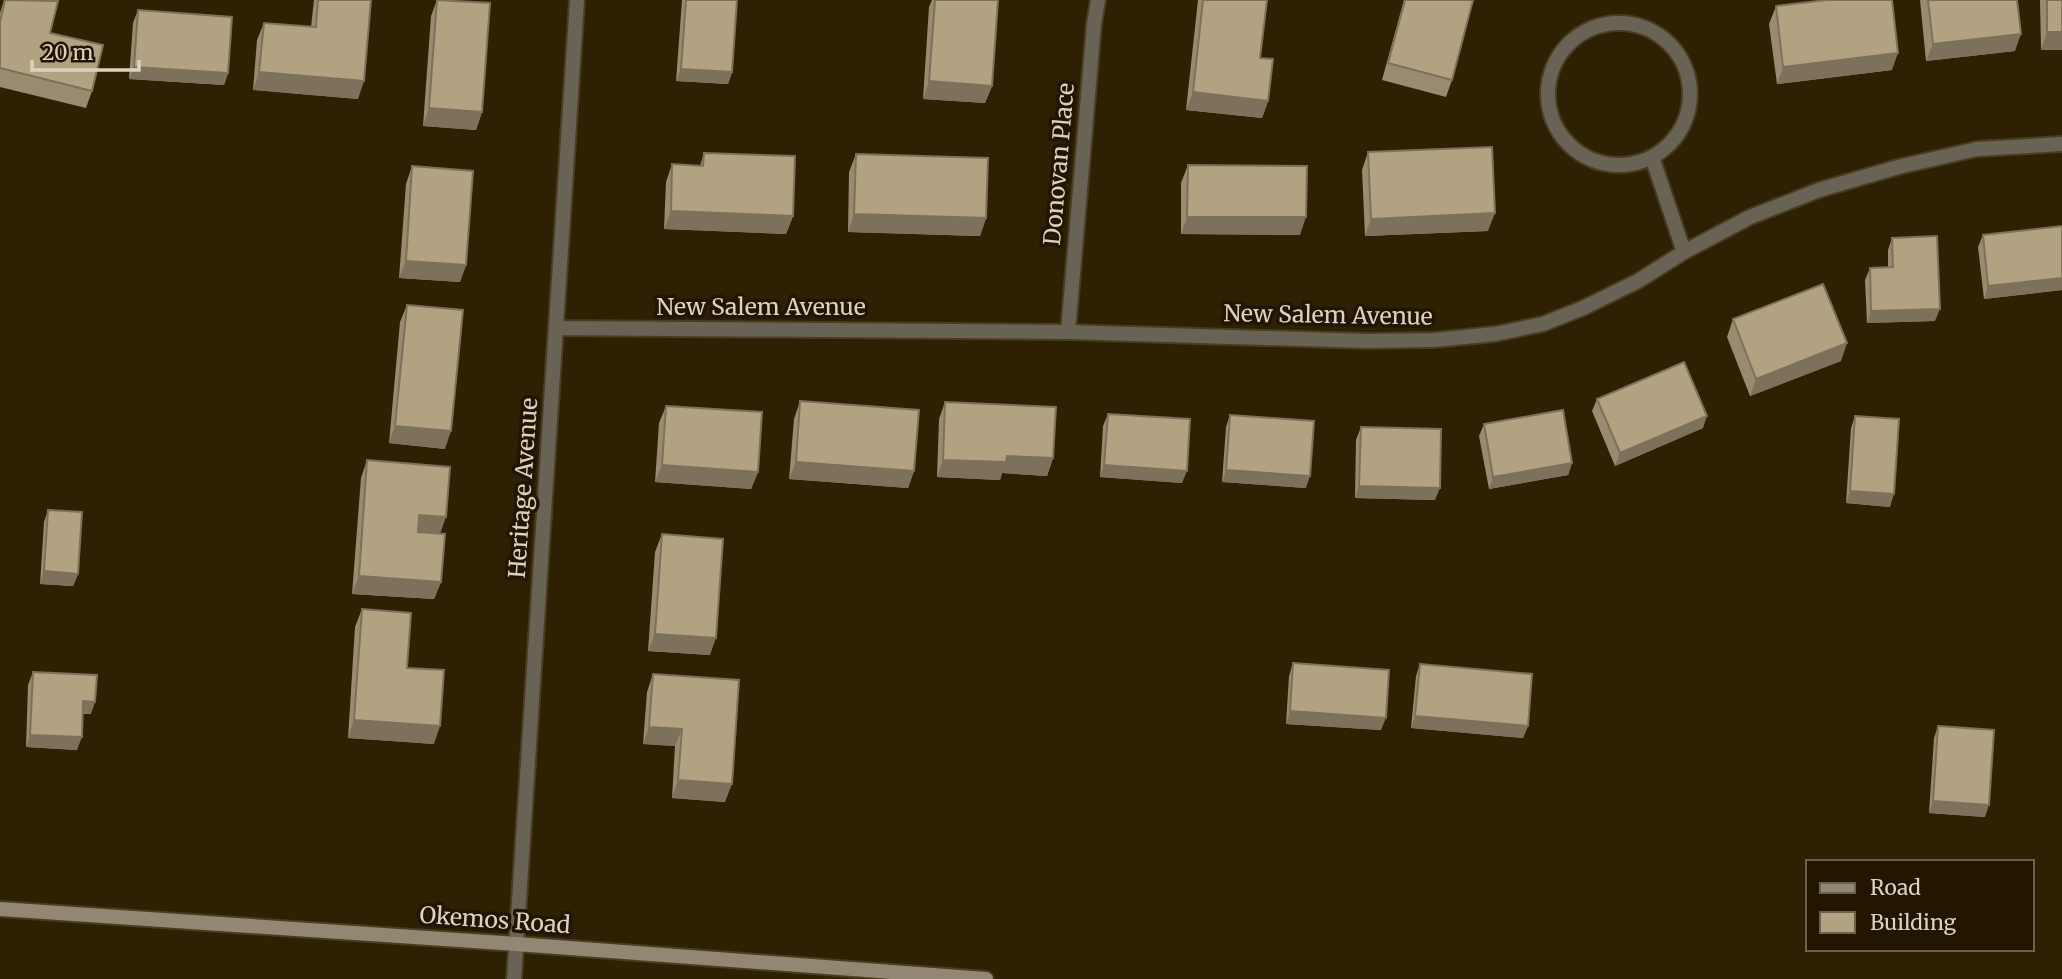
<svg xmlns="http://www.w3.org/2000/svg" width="2062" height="979" font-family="Merriweather,serif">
<rect width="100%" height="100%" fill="#2d2003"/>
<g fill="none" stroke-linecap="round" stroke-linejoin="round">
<g stroke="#493c21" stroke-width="18">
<path id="street" d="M1548 94a71 71 0 1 1 142 0a71 71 0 1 1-142 0Z
M1652,157L1684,252
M556,328L1068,332L1367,341L1434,340L1495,334L1543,324L1583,308L1638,281L1684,252L1750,217L1819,190L1898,167L1977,149L2062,144
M1068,332L1094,24L1098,0
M514,979L577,0"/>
</g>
<g stroke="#493c21" stroke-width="18">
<path id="secondary" d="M0,909L516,944L986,979"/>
</g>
<use href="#street" stroke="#696356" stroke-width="14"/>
<use href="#secondary" stroke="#928772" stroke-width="14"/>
</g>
<path fill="#9a8b70" d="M4,0H55L50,33L92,91L86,108L0,87V13Z
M314,0H371L358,99L253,90L257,40L264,23L311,27Z
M437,0L482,112L476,130L423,126L431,16Z
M682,0H737L732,72L728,84L676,81Z
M932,0H998L992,86L985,103L923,99L929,7Z
M1198,0H1267L1260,58L1268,101L1262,118L1186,110Z
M1404,0H1473L1452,80L1446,97L1382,80Z
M1920,0H2017L2015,51L1926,61Z
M2040,0H2062L2041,50Z
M1776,6L1892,70L1777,84L1769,24Z
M138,10L228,73L224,85L129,79L133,23Z
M1368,152L1488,231L1365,236L1362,170Z
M704,153L793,216L786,234L664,229L666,182L672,164L700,166Z
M856,154L986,218L980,236L848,232L849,172Z
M1188,165L1300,235L1181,234V183Z
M412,166L466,265L460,282L399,278L406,184Z
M2062,226V290L1984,299L1978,247L1983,235Z
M1892,238L1935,321L1867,323L1865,280L1870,268L1888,267V250Z
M407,305L445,449L389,443L400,322Z
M1733,319L1841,361L1750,396L1727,337Z
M1597,399L1703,428L1615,466L1592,411Z
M800,401L914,471L908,488L789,479L794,419Z
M945,402L1053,458L1047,476L1002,473L1000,480L937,477L939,419Z
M666,406L758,472L751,489L655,482L659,423Z
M1108,414L1182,483L1100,477L1103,426Z
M1230,415L1306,488L1222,482L1226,427Z
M1855,416L1890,507L1846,503L1851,428Z
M1484,424L1572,463L1568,475L1489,489L1479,436Z
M1361,427L1435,500L1355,498L1356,440Z
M367,460L440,534L441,582L434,599L352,594L361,478Z
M48,510L78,574L73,586L40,584L44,522Z
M662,534L710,655L648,651L655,552Z
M362,609L434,744L348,738L355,627Z
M1293,663L1381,730L1286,724L1289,676Z
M1420,664L1528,726L1523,738L1411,728L1416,676Z
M33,672L91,714H83L77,750L26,747L28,685Z
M653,674L725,802L672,798L675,746L643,744L647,692Z
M1938,726L1985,817L1929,813L1934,738Z"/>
<path fill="#7d715b" d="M2047,32H2062V50H2041Z
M2021,34L2015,51L1926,61L1933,44Z
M1898,53L1892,70L1777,84L1783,67Z
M134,67L228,73L224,85L129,79Z
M681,69L732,72L728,84L676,81Z
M259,72L364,81L358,99L253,90Z
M929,81L992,86L985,103L923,99Z
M1193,92L1268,101L1262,118L1186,110Z
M429,108L482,112L476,130L423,126Z
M671,211L793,216L786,234L664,229Z
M1495,213L1488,231L1365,236L1371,219Z
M854,214L986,218L980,236L848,232Z
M1187,217H1306L1300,235L1181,234Z
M406,261L466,265L460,282L399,278Z
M2062,278V290L1984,299L1988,286Z
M1940,309L1935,321L1867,323L1871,311Z
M1847,343L1841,361L1750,396L1756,379Z
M1707,416L1703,428L1615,466L1620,453Z
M395,426L451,431L445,449L389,443Z
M1007,456L1053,458L1047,476L1002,473L1000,480L937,477L943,460Z
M796,462L914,471L908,488L789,479Z
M1572,463L1568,475L1489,489L1493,477Z
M662,465L758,472L751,489L655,482Z
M1104,465L1187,471L1182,483L1100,477Z
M1226,470L1310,476L1306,488L1222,482Z
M1359,486L1440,488L1435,500L1355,498Z
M1850,491L1894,494L1890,507L1846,503Z
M419,515L446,517L440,534L412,532Z
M44,571L78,574L73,586L40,584Z
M359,576L441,582L434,599L352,594Z
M655,634L716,638L710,655L648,651Z
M83,701L95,702L91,714L79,713Z
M1290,711L1386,718L1381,730L1286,724Z
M1415,716L1528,726L1523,738L1411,728Z
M354,720L440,726L434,744L348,738Z
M649,727L682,729L675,746L643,744Z
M30,735L82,737L77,750L26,747Z
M678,780L732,784L725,802L672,798Z
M1933,801L1989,805L1985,817L1929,813Z"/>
<path fill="#b3a282" stroke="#7d715b" stroke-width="2" d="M5,0L58,1L50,33L103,45L92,91L0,68V22Z
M318,0H371L364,81L259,72L264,23L316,27Z
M437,0L490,3L482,112L429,108Z
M686,0H737L732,72L681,69Z
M935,0H998L992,86L929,81Z
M1203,0H1267L1260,58L1273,59L1268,101L1193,92Z
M1405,0H1473L1452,80L1388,63Z
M1826,0H1892L1898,53L1783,67L1776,6Z
M1928,0H2017L2021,34L1933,44Z
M2047,0H2062V32H2047Z
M138,10L232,17L228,73L134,67Z
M1492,147L1495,213L1371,219L1368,152Z
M704,153L795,156L793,216L671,211L672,164L703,166Z
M856,154L988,158L986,218L854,214Z
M1188,165L1307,166L1306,217H1187Z
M412,166L473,171L466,265L406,261Z
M2062,226V278L1988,286L1983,235Z
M1937,236L1940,309L1871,311L1870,268L1893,267L1892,238Z
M1823,284L1847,343L1756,379L1733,319Z
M407,305L463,310L451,431L395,426Z
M1684,362L1707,416L1620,453L1597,399Z
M800,401L919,410L914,471L796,462Z
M945,402L1056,407L1053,458L1007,456L1006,462L943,460Z
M666,406L762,412L758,472L662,465Z
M1563,410L1572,463L1493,477L1484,424Z
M1108,414L1190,419L1187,471L1104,465Z
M1230,415L1314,421L1310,476L1226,470Z
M1855,416L1899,419L1894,494L1850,491Z
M1361,427L1441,429L1440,488L1359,486Z
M367,460L450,467L446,517L419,515L418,532L445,534L441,582L359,576Z
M48,510L82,512L78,574L44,571Z
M662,534L723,539L716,638L655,634Z
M362,609L411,613L407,668L444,670L440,726L354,720Z
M1293,663L1389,670L1386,718L1290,711Z
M1420,664L1532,674L1528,726L1415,716Z
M33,672L97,675L95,702L83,701L82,737L30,735Z
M653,674L739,680L732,784L678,780L682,729L649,727Z
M1938,726L1994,730L1989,805L1933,801Z"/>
<g text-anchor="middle" stroke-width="7" stroke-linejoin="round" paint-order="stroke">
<g font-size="23" fill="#dad2c1" stroke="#231600">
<text transform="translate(1059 164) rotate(-85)" y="8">Donovan Place</text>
<text x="761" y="315">New Salem Avenue</text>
<text transform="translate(1328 315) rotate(1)" y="8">New Salem Avenue</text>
<text transform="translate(523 488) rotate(-86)" y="8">Heritage Avenue</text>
<text transform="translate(495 920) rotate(4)" y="8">Okemos Road</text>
</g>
</g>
<rect x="1806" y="860" width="228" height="91" fill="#231600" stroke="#6c614d" stroke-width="2"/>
<rect x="1820" y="883" width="35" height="10" fill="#928772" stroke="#6c614d" stroke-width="2"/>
<text x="1870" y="895" font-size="21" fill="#dad2c1">Road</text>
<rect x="1820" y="912" width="35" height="21" fill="#b3a282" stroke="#6c614d" stroke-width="2"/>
<text x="1870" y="930" font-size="21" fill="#dad2c1">Building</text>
<path d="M32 60v10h107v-10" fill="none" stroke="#dad2c1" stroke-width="3.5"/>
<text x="42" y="60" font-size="21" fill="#dad2c1" stroke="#231600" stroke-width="5" paint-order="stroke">20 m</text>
</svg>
